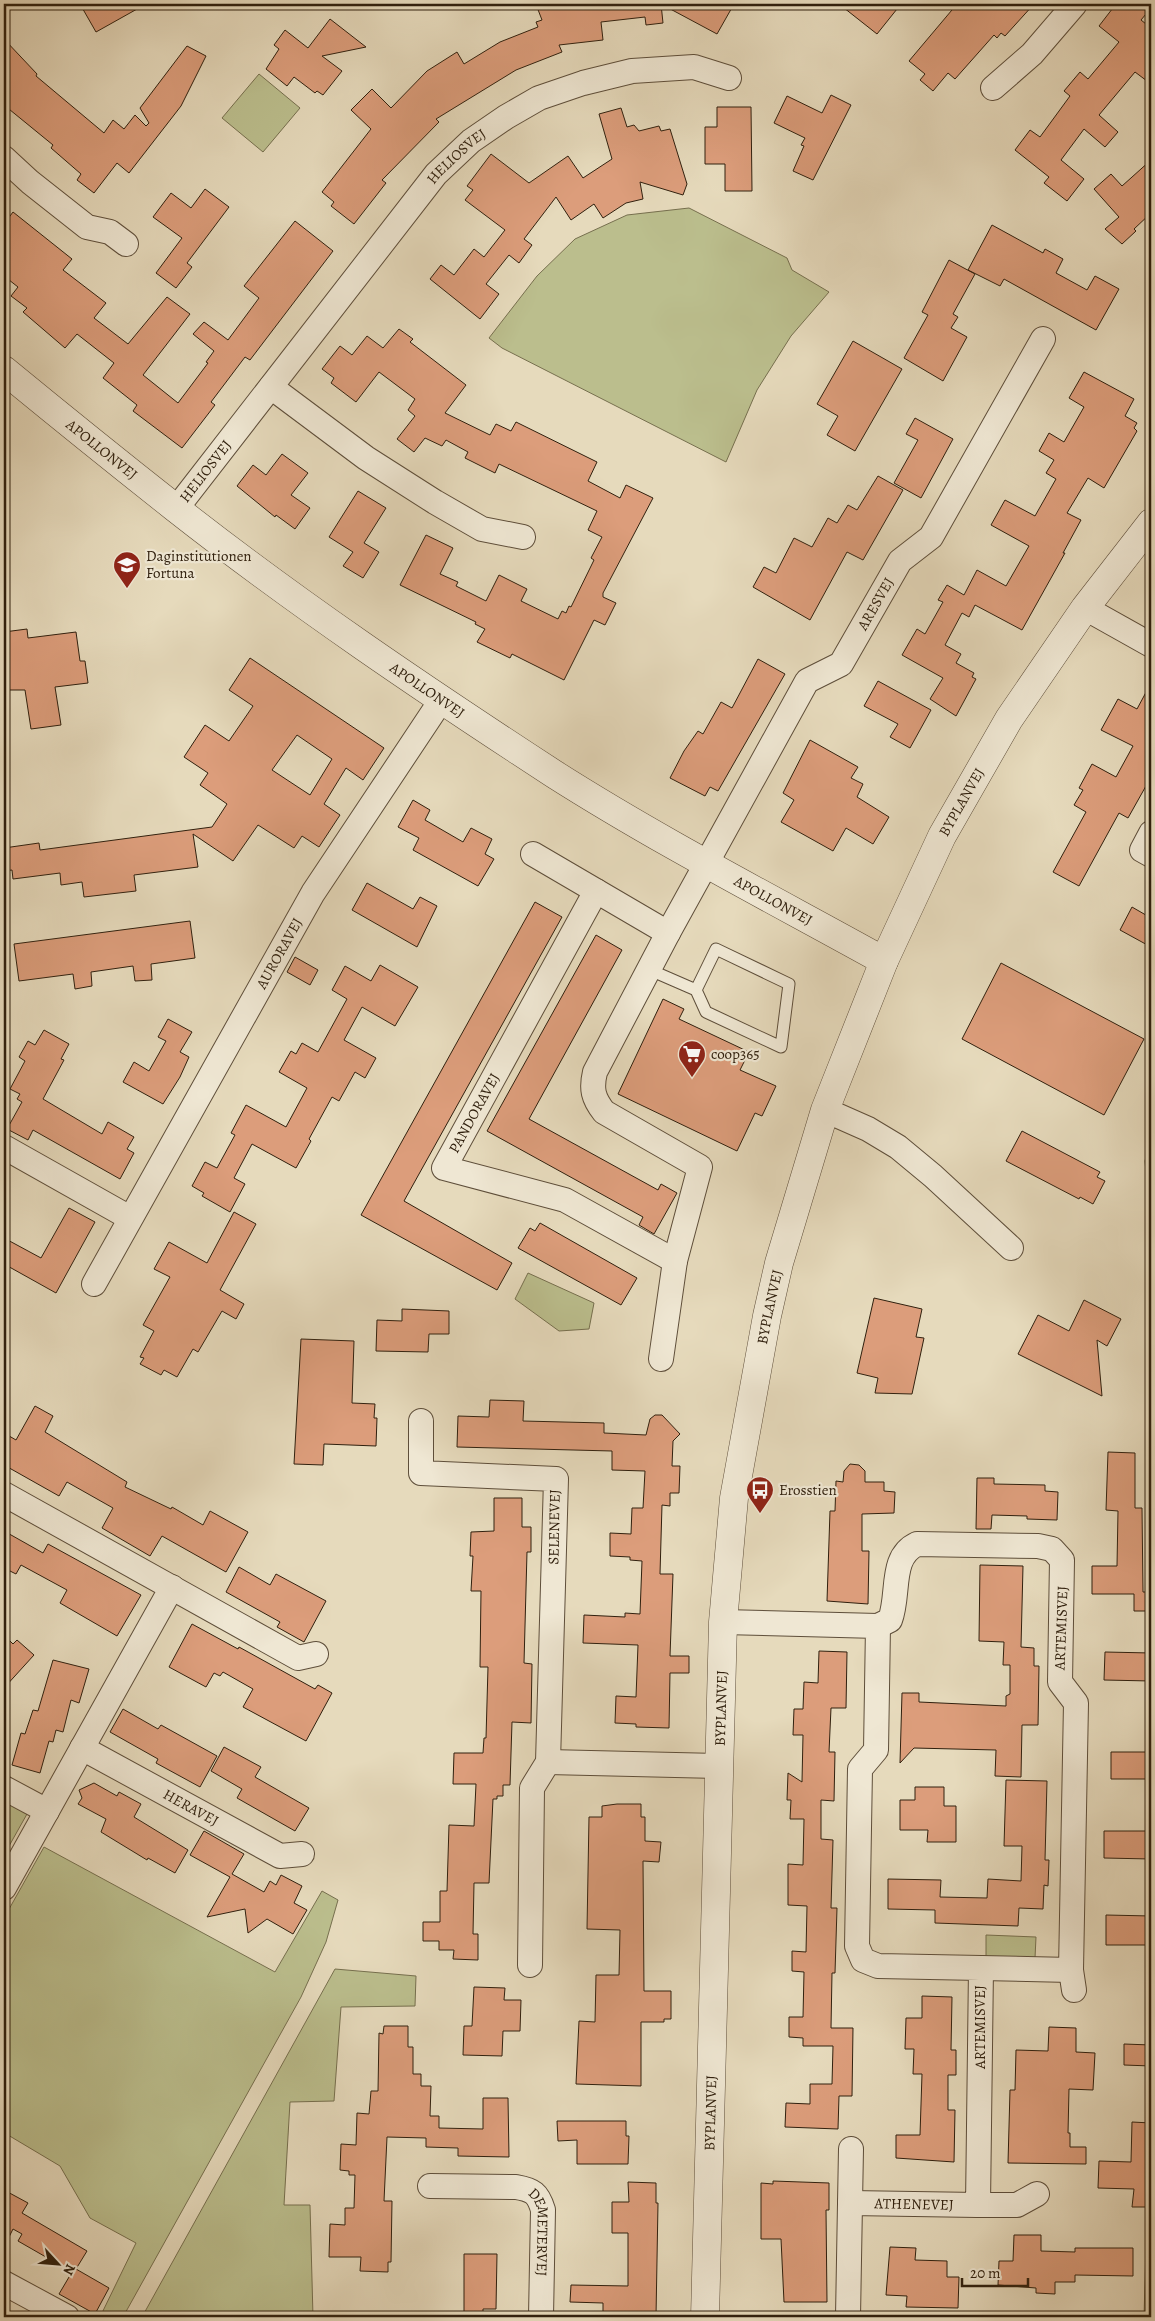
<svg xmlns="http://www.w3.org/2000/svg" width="1155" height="2321" font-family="Alegreya,serif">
<rect width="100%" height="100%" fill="#e6dabc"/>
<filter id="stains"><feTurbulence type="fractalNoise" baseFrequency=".004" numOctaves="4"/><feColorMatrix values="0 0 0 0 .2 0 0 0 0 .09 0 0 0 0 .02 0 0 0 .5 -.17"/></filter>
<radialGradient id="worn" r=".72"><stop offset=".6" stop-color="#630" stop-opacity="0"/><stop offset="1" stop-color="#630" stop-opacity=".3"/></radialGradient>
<path fill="#bbbe8d" stroke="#766f4e" d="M259,74L300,108L263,152L222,118Z
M689,208L787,258L792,270L829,292L791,336L757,390L726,462L502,348L489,338L537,276L575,239L627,215Z
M1151,1135V1229L1145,1161Z
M528,1273L594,1303L589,1329L559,1331L515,1299Z
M4,1801L27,1814L4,1855Z
M44,1847L275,1972L322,1891L338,1900L326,1942L301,1997L123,2317H100L136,2243L90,2218L60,2166L8,2135L4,2136V1918Z
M986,1935L1036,1937L1035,1958L986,1957Z
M335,1969L416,1976L415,2006L341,2007L334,2101L290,2102L284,2205H310L313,2317H142Z
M1147,2211L1151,2212V2317H1144Z"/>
<path fill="#dc9d7b" stroke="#30200e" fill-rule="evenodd" d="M80,4H146L96,32Z
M547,4H661L663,23L646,25L645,17L601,22L603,40L559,45L562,52L516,70L436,119L439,122L382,180L386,183L354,224L331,206L334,202L322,192L371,129L351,110L372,89L391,108L427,71L457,52L464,64L500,42L538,27L536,22L542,20L537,7Z
M661,4H734L717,34Z
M839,4H901L877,34Z
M957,4H1034L1005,36L1001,33L997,38L994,35L955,79L948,73L933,91L920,80L925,74L909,61Z
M1116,4H1151V8L1141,20L1151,28V84L1135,72L1099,115L1118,132L1105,147L1084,129L1061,160L1084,179L1067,201L1044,183L1049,177L1015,150L1030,130L1040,137L1070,96L1064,91L1080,72L1088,79L1119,42L1099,26Z
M330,19L366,47L322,56L342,71L323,95L317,91L315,93L294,77L287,86L266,69L279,49L274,45L285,30L308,48Z
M4,39L37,74L36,76L104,133L113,120L124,129L135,115L146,126L149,123L140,108L187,46L206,56L181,106L129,173L117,163L94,193L77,180L81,174L51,148L53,145L4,105Z
M831,95L851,105L813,180L793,171L804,146L801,145L805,138L774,123L787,96L822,113Z
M717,107H751L752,191H725V164H705V127H717Z
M621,108L627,127L634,125L639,131L659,126L661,131L670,129L687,184L683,195L640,182L643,199L626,203L603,218L594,204L571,220L556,197L524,239L532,245L519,263L509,255L486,284L499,294L480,319L430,279L441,265L454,275L474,249L484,257L505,230L465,200L473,190L467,186L491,154L529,183L568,156L583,178L612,159L599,114Z
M1151,160V213L1134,229L1136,231L1122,244L1105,229L1119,217L1094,189L1111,174L1122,186Z
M205,189L229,207L187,263L192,267L176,288L156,273L182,238L153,217L171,193L191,208Z
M13,212L72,259L63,270L106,303L94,318L128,344L167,297L190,314L143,375L178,403L208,363L206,362L214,351L193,334L204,322L228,340L259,298L244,286L295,221L333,251L250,360L245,357L211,402L215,405L182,448L133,411L137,405L103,378L114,363L77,334L65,348L23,312L27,308L11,296L18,287L4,276V224Z
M992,225L1043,253L1045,249L1063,259L1056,273L1087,290L1095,276L1119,289L1096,330L1004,279L1000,286L968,270Z
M949,260L975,274L953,314L958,317L951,328L967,337L943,381L904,358L928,315L922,312Z
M399,329L413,339L410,342L466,385L445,413L490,435L496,424L511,431L516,422L597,462L588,481L620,498L626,485L653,498L603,593V597L616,603L605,625L594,620L564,680L512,654L510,658L477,642L485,629L475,624L476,622L400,585L426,535L453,548L440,574L458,582L456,586L486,601L499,575L527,589L521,601L558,619L562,611L566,613L569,606L571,607L594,560L591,558L602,537L588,530L597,511L499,464L495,473L465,458L468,452L446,440L442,446L425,438L414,452L397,439L415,416L408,410L415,399L379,372L356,402L331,383L334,378L322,369L340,346L352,355L367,336L383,348Z
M853,341L902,369L855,451L827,435L838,416L817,404Z
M1084,372L1134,399L1125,416L1137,423L1134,428L1137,431L1104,488L1088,478L1067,513L1081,520L1063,553H1065L1022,630L975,605L969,617L962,613L945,645L961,654L956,663L974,673L972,677L976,679L956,716L930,699L943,678L902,655L917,629L925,634L943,602L938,600L947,585L964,595L977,570L1006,586L1029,546L991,525L1005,500L1035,516L1056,479L1046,473L1054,460L1039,451L1049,433L1064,442L1084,407L1069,398Z
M915,418L953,439L921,498L894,483L918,440L906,434Z
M282,454L308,473L291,495L310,508L295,529L276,515L275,517L237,486L253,465L266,475Z
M878,476L903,490L863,560L847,552L810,620L753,587L764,567L776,573L794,538L812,547L828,518L837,523L848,505L857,510Z
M358,491L386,508L364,543L379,552L363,578L343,566L353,552L329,537Z
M27,629L28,638L76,632L80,661H85L88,683L55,687L61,725L31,729L25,690H6V684L4,685V632Z
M250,658L384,748L363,780L346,768L324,804L340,815L319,847L302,836L294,848L258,825L233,861L193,834L198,867L134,875L136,891L84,897L82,882L61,885L60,873L13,879L12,870L4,871V848L39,843L40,850L212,827L227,804L200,785L208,773L184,757L205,725L229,741L253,706L229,690ZM297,735L332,759L310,795L272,770Z
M758,659L785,674L718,791L710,787L705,796L670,778L684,751L698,731L703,734L721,702L732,708Z
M878,681L931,710L910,748L890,737L898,724L864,706Z
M1151,683V777L1128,818L1119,813L1079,886L1053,872L1086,812L1074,805L1083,790L1079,788L1092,764L1116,777L1133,746L1101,730L1118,699L1137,709Z
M810,740L858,767L851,778L863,784L857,797L889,817L873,844L846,828L833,851L781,822L794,800L783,793Z
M413,800L430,810L425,820L463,842L471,828L492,839L485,854L494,859L478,886L413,850L419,838L398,827Z
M367,883L413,909L420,897L437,906L417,947L352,910Z
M535,902L562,917L404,1201L512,1263L497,1290L361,1215Z
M1132,907L1151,918V947L1120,930Z
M190,921L195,958L151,964L152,980L135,981L133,966L91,972L92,986L75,989L73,974L19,981L14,944Z
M596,935L622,950L529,1119L658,1190L661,1184L677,1193L654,1234L639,1225L643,1217L487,1131Z
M295,957L318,970L310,985L287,972Z
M1001,963L1144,1039L1104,1115L962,1039Z
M380,965L418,987L395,1026L362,1007L344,1040L376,1058L365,1078L355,1072L339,1101L332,1097L309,1139L311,1141L296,1168L252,1144L234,1178L245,1184L230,1212L202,1196L204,1193L192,1186L205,1162L217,1168L235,1135L231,1133L246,1105L286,1127L307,1088L279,1072L291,1051L296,1054L302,1043L318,1052L347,999L332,990L345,966L371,981Z
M663,999L684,1009L679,1019L749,1052L740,1070L776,1086L762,1116L755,1113L737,1151L618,1094Z
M168,1019L192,1032L180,1052L189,1057L180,1077L163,1104L123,1082L134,1062L149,1071L166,1041L158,1037Z
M44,1030L69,1044L61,1059L64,1060L43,1099L102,1134L108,1122L134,1137L127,1149L134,1153L120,1179L33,1130L28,1140L7,1129L22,1102L17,1099L20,1094L10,1089L25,1061L19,1057L28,1041L35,1045Z
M1022,1131L1100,1172L1097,1177L1105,1181L1093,1204L1080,1197L1079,1199L1006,1161Z
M69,1208L95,1222L56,1293L4,1264V1238L41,1258Z
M234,1212L256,1224L220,1290L244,1304L236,1319L222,1311L198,1352L193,1349L177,1377L164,1370L161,1375L140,1364L144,1358L140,1357L154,1331L143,1325L170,1277L154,1269L169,1242L207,1263Z
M540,1223L637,1278L621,1305L518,1248L530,1228L535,1231Z
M874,1298L922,1309L916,1337L924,1338L912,1394L875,1393L878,1378L857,1373Z
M1084,1300L1121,1319L1107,1346L1097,1340L1102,1396L1018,1354L1038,1315L1069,1331Z
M402,1309L449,1311V1334H429L428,1352L376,1351L377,1320L402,1321Z
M301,1339L354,1341L352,1403L375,1404L374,1418H377L376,1446L324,1444L323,1465L294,1464Z
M490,1400L524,1401L523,1421L604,1423V1433L646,1435L650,1419L655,1415H662L680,1434L673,1441L672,1466H680L679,1493H670V1506L662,1505L660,1574H673L670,1656H689V1673H670L669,1728L636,1727V1724L615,1723L616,1696L636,1697L638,1645L583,1643L584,1615L625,1617V1613L640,1614L642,1561L630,1560V1557L610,1556V1533L631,1534L632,1508H643L645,1471L612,1470V1451L457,1447L458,1416L489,1417Z
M35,1406L53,1416L45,1432L127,1482L125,1487L171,1509L172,1507L203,1525L210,1511L248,1532L226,1572L162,1536L150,1556L102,1528L113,1508L67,1482L59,1496L4,1465V1433L16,1440Z
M1108,1452L1135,1453V1508H1142L1143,1592H1151V1611H1134V1594H1092V1566H1117L1118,1511L1106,1510Z
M850,1464L859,1465L865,1471V1482H884V1491L895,1492L894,1513L862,1514V1551H869L868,1604L827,1601L830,1511H835L836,1481L843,1482L844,1471Z
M977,1478H994V1484L1045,1485V1491L1058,1492L1057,1520L1027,1519V1516L992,1515L991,1529H976Z
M494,1498H522V1527H531V1552H527L524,1663L532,1664L531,1723L512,1722L510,1785H503V1796H497V1799H493L489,1883H474L473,1934H478V1960L453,1959L454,1950H439V1941H423V1922H440V1891H447L449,1825L474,1826L476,1784H453L454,1753H483L484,1738H486L488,1667H480L481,1591H471L473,1556H470L471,1532L494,1531Z
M4,1531L43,1553L48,1544L141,1595L117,1636L60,1603L67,1590L21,1565L16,1574L4,1568Z
M980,1565L1023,1566L1021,1647L1034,1648V1666H1039L1038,1725H1022L1021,1777L995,1776L996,1750L914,1748L900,1763L902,1693H919V1702L1006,1706V1696L1010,1694V1665H1003L1004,1642L979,1641Z
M239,1567L270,1585L276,1574L326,1601L304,1642L277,1627L280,1622L226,1592Z
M192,1624L238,1649L239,1647L315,1689L318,1685L332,1693L306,1741L243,1707L253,1689L223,1672L220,1676L214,1673L206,1687L169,1667Z
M4,1635L13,1644L17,1640L34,1655L4,1688Z
M819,1651L847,1652L846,1708H831L829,1752H835L834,1801L821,1800V1839L833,1840L831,1908H837L835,1973H832L831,2028H853L852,2096H839L838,2129L785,2127L786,2103L810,2104V2084H832L833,2046H803V2038L789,2037V2017H803L804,1972L792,1971V1951L806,1952L807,1906L788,1905V1864L803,1865L804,1819H790L791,1800H787L788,1773L802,1782L803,1735H793L794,1709H803L804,1682L818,1683Z
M1105,1652L1151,1653V1681L1104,1680Z
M53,1660L89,1669L79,1703L71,1700L63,1732L56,1730L53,1742L49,1741L40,1773L12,1765L21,1733L25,1734L33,1710L38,1711Z
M123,1709L158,1729L161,1725L217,1756L200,1787L156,1763L158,1759L110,1732Z
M224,1747L261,1767L255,1777L309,1808L295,1831L237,1798L242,1789L211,1771Z
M1111,1752H1151V1779H1111Z
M1006,1780L1047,1781L1045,1860H1049L1048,1886L1044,1885L1043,1909L1019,1908L1018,1926L935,1923V1910L888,1909V1879L941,1880L940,1897L987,1898L988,1879L1021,1881L1022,1846H1004Z
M94,1783L117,1796L119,1792L141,1804L134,1817L188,1850L175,1873L148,1858L147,1860L101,1832L106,1819L78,1804L82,1798L79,1790Z
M915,1787H944V1806H956V1842H927L928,1830H900V1800H915Z
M617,1804H641V1817H645V1841L661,1842L659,1862L643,1861L644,1991H671V2019H664V2022H641V2086L576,2084L579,2021L595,2022L596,1975H619L620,1930L587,1929L589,1817H602V1806Z
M204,1831L244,1854L232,1874L264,1892L270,1881L276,1885L281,1875L302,1886L294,1903L307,1910L293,1934L267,1919L248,1933L245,1909L207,1917L230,1877L190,1855Z
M1104,1831H1151V1859L1104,1858Z
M1106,1915L1151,1916V1945H1106Z
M474,1987L505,1988L504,2000H521L520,2031H503L502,2056L463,2055L464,2026H472Z
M922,1996L952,1997L951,2050H956V2075H948V2110H955L954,2162L896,2158V2135H920L922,2074H913L914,2049H905L906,2018H922Z
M384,2026H408V2047H413V2074H421V2086H431L430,2116H439V2128L483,2129V2098H508L509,2157L458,2156V2148L426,2147V2138L387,2137L384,2201H392L391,2262H388V2272L360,2271L361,2257H329L330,2224L345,2225V2208H354L355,2175H349V2171L340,2170L341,2144L356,2145L357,2113L369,2114L371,2091H378L379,2033L383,2034Z
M1049,2027L1076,2028V2052L1095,2053L1093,2090L1069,2089L1068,2133H1070V2147H1086V2164L1008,2163L1010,2090H1015L1016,2050L1048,2051Z
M1124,2044L1151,2045V2066L1124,2065Z
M557,2121H626V2136H629L628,2164H577V2140L558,2141Z
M1132,2122L1151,2123V2207H1132L1134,2189L1098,2188L1099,2161L1131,2162Z
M773,2181L829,2183V2210H826L827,2302H784L781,2239H761V2183L773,2184Z
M628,2182L656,2183V2203H658L656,2317H603V2303L570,2302L571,2285L628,2286V2233H612V2202H629Z
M4,2190L28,2203L22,2213L87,2251L76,2269L109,2288L95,2314L59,2294L72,2272L18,2241L22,2234L13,2229L4,2247Z
M1014,2235H1041V2251L1075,2252V2248H1133V2276L1075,2275V2282H1055V2294L1036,2293V2288L998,2285L999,2261H1013Z
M890,2247L916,2248L915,2260L947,2261V2277H959L958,2308L906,2307L907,2296L886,2295Z
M464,2254H497L496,2309H483V2317H464Z"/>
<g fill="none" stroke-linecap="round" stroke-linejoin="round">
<g stroke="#5e4e3a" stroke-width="13">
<path id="service" d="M650,970L696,990L716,949L789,984L781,1047L706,1012L696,990"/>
</g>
<g stroke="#5e4e3a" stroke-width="26">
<g id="minor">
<path d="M993,88L1032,54L1075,4"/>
<path d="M4,158L30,182L87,227L110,232L126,244"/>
<path d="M271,387L366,458L435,502L482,529L523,537"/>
<path id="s1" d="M176,509L436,174L471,141L506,117L539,98L583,83L632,71L694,67L729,78"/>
<path d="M1085,608L1151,645"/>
<path d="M1151,833L1142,850L1151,855"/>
<path d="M533,854L668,933"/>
<path d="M596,891L444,1168L565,1200L675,1261"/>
<path d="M825,1110L868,1129L898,1147L933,1176L1011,1248"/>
<path d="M4,1147L130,1218"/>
<path id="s2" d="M94,1284L313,893L442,699"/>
<path id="s3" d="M661,1359L675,1261L700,1167L604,1112C593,1098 591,1089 595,1072L668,933L807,681L841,664L900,561L931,537L1043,339"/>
<path d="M421,1421V1473L556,1479L548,1762L532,1788L530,1965"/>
<path d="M4,1494L298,1658L316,1654"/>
<path d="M723,1622L878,1626L876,1750L860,1769L857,1946L863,1960L878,1966L981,1968L978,2205L850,2203L848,2317"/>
<path d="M878,1626L890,1620C900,1594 889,1557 917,1544L1038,1546L1052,1549L1062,1560L1060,1682L1076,1703L1071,1970L981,1968"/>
<path id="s4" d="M82,1748L280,1856L302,1854"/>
<path d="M548,1762L718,1766"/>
<path d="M4,1788L47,1811"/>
<path d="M4,1888L172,1587"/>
<path d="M1071,1970L1074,1990"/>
<path id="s5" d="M430,2186L516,2187C533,2190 538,2193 543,2210L541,2317"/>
<path d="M850,2203L851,2149"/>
<path d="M978,2205H1017L1037,2194"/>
<path d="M4,2283L67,2317"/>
</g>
</g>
<g stroke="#5e4e3a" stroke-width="29">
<g id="tertiary">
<path id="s6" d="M4,370C60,416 117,462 174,507C296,603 425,690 554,774C661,842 774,900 884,961"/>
<path id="s7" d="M705,2317L723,1622L734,1498L767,1316L779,1263L825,1110L884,961L942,836L1009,719L1085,608L1151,523"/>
</g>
</g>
<use href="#service" stroke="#efe7d3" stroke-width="11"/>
<use href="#minor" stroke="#efe7d3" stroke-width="24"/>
<use href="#tertiary" stroke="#efe7d3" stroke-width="28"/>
</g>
<defs>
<g id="school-pin" transform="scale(1.4375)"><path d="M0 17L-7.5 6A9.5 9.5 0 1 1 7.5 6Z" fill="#8f2418" stroke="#efe7d3"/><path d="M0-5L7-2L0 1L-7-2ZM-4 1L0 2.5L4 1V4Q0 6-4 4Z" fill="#fff"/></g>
<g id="supermarket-pin" transform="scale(1.4375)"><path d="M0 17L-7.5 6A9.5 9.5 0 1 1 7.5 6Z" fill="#8f2418" stroke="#efe7d3"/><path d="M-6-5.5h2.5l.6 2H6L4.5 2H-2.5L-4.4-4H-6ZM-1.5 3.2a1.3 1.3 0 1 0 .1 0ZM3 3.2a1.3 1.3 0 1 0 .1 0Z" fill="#fff"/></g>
<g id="bus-pin" transform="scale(1.4375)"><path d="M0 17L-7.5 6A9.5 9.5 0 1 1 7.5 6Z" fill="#8f2418" stroke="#efe7d3"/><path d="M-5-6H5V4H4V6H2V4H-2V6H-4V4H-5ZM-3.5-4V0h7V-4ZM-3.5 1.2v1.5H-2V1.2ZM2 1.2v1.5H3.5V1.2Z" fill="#fff"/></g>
</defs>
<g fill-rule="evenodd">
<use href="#school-pin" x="127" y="565"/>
<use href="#supermarket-pin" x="692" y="1054"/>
<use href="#bus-pin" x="760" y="1490"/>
</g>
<g text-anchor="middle" stroke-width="4.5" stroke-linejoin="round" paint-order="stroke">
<g font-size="15" fill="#30200e" stroke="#efe7d3">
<text dy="5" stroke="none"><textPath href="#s1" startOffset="451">HELIOSVEJ</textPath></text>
<text dy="5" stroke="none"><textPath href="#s6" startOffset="126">APOLLONVEJ</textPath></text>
<text dy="5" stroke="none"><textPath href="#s1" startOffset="48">HELIOSVEJ</textPath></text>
<text dy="5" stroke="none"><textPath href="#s3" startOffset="902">ARESVEJ</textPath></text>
<text dy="5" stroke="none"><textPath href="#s6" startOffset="531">APOLLONVEJ</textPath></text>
<text dy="5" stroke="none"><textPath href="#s7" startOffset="1556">BYPLANVEJ</textPath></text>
<text dy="5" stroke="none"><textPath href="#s6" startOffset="936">APOLLONVEJ</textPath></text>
<text dy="5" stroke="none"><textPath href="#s2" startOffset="379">AURORAVEJ</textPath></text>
<text transform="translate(474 1113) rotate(-61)" y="5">PANDORAVEJ</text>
<text dy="5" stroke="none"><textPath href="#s7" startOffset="1014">BYPLANVEJ</textPath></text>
<text transform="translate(554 1527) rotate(-89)" y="5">SELENEVEJ</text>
<text transform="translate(1061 1628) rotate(-88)" y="5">ARTEMISVEJ</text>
<text dy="5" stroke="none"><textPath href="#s7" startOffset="609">BYPLANVEJ</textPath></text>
<text dy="5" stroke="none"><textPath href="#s4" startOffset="124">HERAVEJ</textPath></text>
<text transform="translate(980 2027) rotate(-90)" y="5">ARTEMISVEJ</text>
<text dy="5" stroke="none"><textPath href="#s7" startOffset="204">BYPLANVEJ</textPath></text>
<text transform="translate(914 2204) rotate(1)" y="5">ATHENEVEJ</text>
<text dy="5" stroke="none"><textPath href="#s5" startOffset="146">DEMETERVEJ</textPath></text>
</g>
<g font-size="15" fill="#30200e" stroke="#efe7d3" text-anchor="start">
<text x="146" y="561">Daginstitutionen<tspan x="146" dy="17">Fortuna</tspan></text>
<text x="711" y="1059">coop365</text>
<text x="779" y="1495">Erosstien</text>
</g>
</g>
<rect width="1155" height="2321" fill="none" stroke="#e6dabc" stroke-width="20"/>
<rect x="5" y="5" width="1145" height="2311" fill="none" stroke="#30200e" stroke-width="2.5"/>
<rect x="10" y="10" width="1135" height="2301" fill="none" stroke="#30200e"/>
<g transform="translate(58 2264) rotate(116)" stroke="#efe7d3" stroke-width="4" paint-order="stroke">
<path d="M0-4L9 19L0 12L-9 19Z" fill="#30200e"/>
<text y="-8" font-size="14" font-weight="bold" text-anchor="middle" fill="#30200e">N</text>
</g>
<path d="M962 2278v8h66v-8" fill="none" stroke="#30200e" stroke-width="2.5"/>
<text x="970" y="2278" font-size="15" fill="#30200e" stroke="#efe7d3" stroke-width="4" paint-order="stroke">20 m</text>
<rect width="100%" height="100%" filter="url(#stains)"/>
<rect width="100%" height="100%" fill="url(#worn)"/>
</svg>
